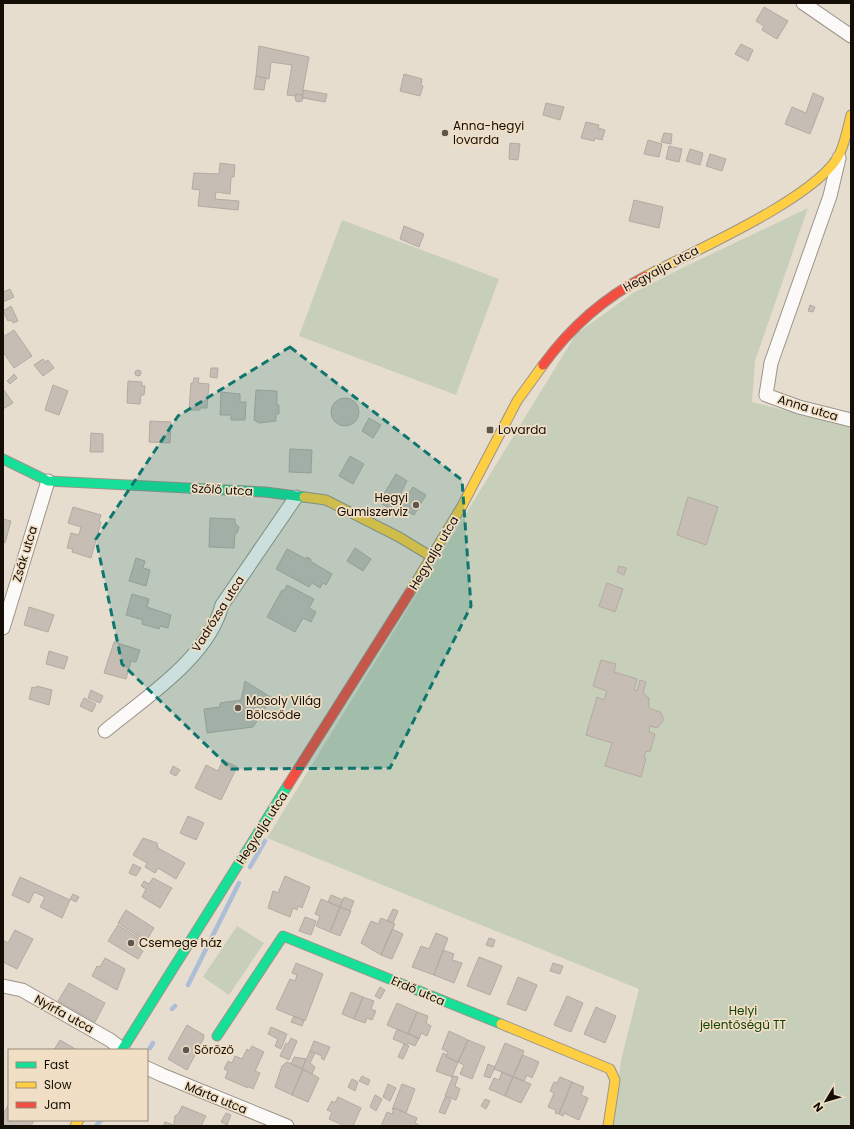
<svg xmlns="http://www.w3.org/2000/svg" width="854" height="1129" font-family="Poppins,sans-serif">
<rect width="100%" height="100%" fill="#e6ddcf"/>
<path fill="#c7cfba" d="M808,208L755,361L752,402L851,426V1126H613L621,1060L639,989L267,838L576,334L633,293L684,267Z
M342,220L499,279L456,395L299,336Z
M237,926L264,943L229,995L203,977Z"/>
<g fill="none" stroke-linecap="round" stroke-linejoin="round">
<path stroke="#acbdd7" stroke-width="4.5" d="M250,867L265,841
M188,985L239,883
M172,1009L175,1006
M150,1048L153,1043
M96,1126L101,1120"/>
</g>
<path fill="#c6bdb4" stroke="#b3aaa1" d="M764,7L788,21L777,39L762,30L764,26L756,21Z
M741,44L753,50L748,61L735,54Z
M259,46L309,57L302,95L296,94V96L287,95L292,65L271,62L269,79L256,76Z
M404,74L422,79L421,85L423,86L420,96L400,91Z
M256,76L266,78L264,90L254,89Z
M303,90L327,94L325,102L303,98Z
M813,93L824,98L810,134L785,124L792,107L806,113Z
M295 98a4 4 0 1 1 8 0a4 4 0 1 1-8 0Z
M546,103L564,107L560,120L543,115Z
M586,122L599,125L598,128L605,130L602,140L595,138L594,141L581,138Z
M664,133L672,134L671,144L661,142Z
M648,140L662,144L659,157L644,154Z
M510,143L520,144L518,160L509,159Z
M669,146L682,149L679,162L666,159Z
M690,149L703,153L700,165L686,161Z
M710,154L726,159L722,171L706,166Z
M220,163L235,165L234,177H231L230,194L216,192L215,199L239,201L238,210L198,206L200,190L192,189L194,173L219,174Z
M634,200L663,207L659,228L629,221Z
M404,226L424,234L419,247L400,239Z
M10,289L14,297L3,302V292Z
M810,305L815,307L813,312L808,311Z
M11,306L18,321L13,323L11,320L8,321L3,311Z
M14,330L32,356L14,368L3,352V337Z
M43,359L45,362L48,360L54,368L43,376L34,365Z
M211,368H218L217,378L210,377Z
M135 373a3 3 0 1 1 6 0a3 3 0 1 1-6 0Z
M14,374L17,378L10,384L7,381Z
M194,378H199L198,383L209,384L207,408H200V410H189L191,383H193Z
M128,381L142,382V386H145L144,395H141L140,404L127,403Z
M53,385L68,391L59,415L45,410Z
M4,390L13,403L3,409V391Z
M256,390L277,391V405H279V414H276V421L259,423L254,420Z
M221,392L240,394V402H246L245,420H231V415H220Z
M331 412a14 14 0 1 1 28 0a14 14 0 1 1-28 0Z
M369,418L381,425L373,438L362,431Z
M150,421L171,422L170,443L149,442Z
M91,433L103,434V452H90Z
M290,449L312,450L311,473L289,472Z
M350,456L364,464L353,484L339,476Z
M396,474L407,481L395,505L393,504L390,509L379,502Z
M413,487L426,495L414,515L400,507Z
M688,497L718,507L706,545L677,535Z
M73,507L101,515L99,521L101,522L91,558L72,552L73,549L67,548L71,533L79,535L81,527L68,523Z
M210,518L235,519V523L239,527L237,533L235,534L234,548L209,547Z
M3,519L11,521L5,543L3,542Z
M355,548L371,559L363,571L347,561Z
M287,549L306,559L307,557L311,559L310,561L332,574L326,585L323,583L320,588L312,583L309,587L276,569Z
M136,558L145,561L143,568L150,570L146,586L129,581Z
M619,566L626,568L624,575L617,572Z
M607,583L623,589L615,612L599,606Z
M287,585L314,599L309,608L316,612L311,622L303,618L295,632L267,617L282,590L284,591Z
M132,594L149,599L147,607L171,615L168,628L160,626L159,629L142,624L143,620L126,615Z
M29,607L54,615L48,632L24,625Z
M114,642L140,650L136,662L131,661L126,679L104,673Z
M49,651L68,657L64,669L46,664Z
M601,660L616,664L614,672L637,679L634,690L637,691L640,680L646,682L643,693L649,698V707L651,709L660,712L663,717V721L657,728L650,726L649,732L655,734L650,752L646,751L644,758H646L641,777L605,766L612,743L586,735L597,697L604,700L607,691L593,686Z
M245,681L272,698L253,727L207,733L204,709L220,707V703L241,700Z
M37,686L52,690L49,705L29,699L32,687L36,688Z
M91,690L103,696L100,703L88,698Z
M84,698L96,704L92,712L80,706Z
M223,760L237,767L221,800L195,788L206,765L218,771Z
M173,766L180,770L176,776L170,773Z
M188,816L204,823L196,840L180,833Z
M143,838L157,843L158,848L185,863L176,879L158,868L155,873L145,867L147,863L133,855Z
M133,864L141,868L136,876L129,873Z
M285,876L310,887L302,908L298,906L297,910L293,908L290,917L268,908L273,891L278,893Z
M20,877L70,900L62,918L40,907L45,897L34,892L29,903L12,895Z
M153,878L172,888L160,908L142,897L146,889L141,886L144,881L149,884Z
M73,894L79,897L76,902L70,899Z
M331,895L343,900L340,907L328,902Z
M344,897L354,901L350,911L340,907Z
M321,899L340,907L330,932L316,926L320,916L315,914Z
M340,907L351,911L340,936L330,932Z
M393,909L398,911L393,923L387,921Z
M126,910L154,928L146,941L118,923Z
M305,917L316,921L311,935L299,931Z
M381,918L395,924L381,955L361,943L371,921L378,924Z
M118,925L140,939L136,946L143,951L138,959L108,941Z
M392,929L403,934L392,959L381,955Z
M15,930L33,939L17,969L3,962V940L8,943Z
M436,933L448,938L434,975L412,967L421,946L429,949Z
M489,938L495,940L493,947L486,945Z
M443,950L454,954L452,960L462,963L454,983L434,975Z
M479,957L502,966L490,995L467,986Z
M105,958L125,969L117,990L92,976L97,966L100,967Z
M296,963L323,974L305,1021L276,1009L290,979L295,981L297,975L292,973Z
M553,963L563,966L560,974L550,971Z
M518,977L537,985L526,1011L507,1004Z
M69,983L105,1003L95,1022L58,1001Z
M380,987L385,990L380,999L375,996Z
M351,992L363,997L354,1019L342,1014Z
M567,996L583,1003L571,1032L554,1025Z
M363,997L374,1001L371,1009L376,1011L372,1020L367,1018L365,1023L354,1019Z
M397,1003L417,1012L408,1034L387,1025Z
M596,1007L616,1016L605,1043L584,1034Z
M417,1012L428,1016L426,1023L431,1026L427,1036L421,1033L419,1039L408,1034Z
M294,1016L304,1020L302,1026L291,1022Z
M187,1025L204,1035L203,1040L187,1070L168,1059Z
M271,1027L287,1034L281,1049L275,1046L278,1039L268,1034Z
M397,1029L419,1038L415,1046L408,1043L407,1045L393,1039Z
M449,1031L468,1040L458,1062L446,1057L448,1052L442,1049Z
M291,1038L297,1041L289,1060L280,1056L286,1043L288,1044Z
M60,1040L77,1050H54Z
M468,1040L485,1047L472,1079L460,1074L464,1065L458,1062Z
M314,1041L330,1047L324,1060L321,1058L322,1056L310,1051Z
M505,1043L524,1051L513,1077L494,1069Z
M404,1044L409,1046L403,1059L398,1057Z
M252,1046L264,1052L255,1071L260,1073L253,1089L248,1086V1088L225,1078L228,1071L224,1069L228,1061L232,1063L235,1056L242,1059L247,1049L249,1051Z
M310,1051L315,1053L310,1063L315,1067L312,1074L302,1069Z
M443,1053L447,1055L446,1057L458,1062L452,1077L436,1071Z
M523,1055L539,1062L532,1078L527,1075L524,1081L513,1077Z
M294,1057L306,1059L302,1069L291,1064Z
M287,1062L303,1069L292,1095L275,1087L282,1066Z
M488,1064L495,1067L490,1078L484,1076Z
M303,1069L319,1078L308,1102L292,1095Z
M502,1072L513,1077L505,1096L489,1089L494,1078L499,1080Z
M362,1076L370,1080L368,1085L359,1081Z
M453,1076L458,1077L455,1086L460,1089L456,1100L445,1096Z
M513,1077L531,1084L521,1103L505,1096Z
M560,1077L572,1082L559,1114L555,1113L556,1110L548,1107L554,1093L550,1091L554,1082L557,1083Z
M352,1079L358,1082L355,1091L348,1087Z
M572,1082L584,1087L581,1095L588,1098L579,1120L564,1113L563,1116L559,1114Z
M388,1084L396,1088L390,1101L383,1097Z
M402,1084L415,1089L406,1113L394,1108L392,1110Z
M375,1095L382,1099L376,1111L370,1107Z
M338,1097L361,1108L353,1126H345L329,1119L332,1112L327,1110L332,1101L335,1103Z
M445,1097L451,1100L445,1114L439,1112Z
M485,1099L490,1101L486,1109L481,1106Z
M9,1104V1120H34L31,1126H8L3,1123V1114Z
M182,1106L206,1116L201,1126H163L165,1122L174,1125L175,1116L179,1113Z
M394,1108L417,1118L415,1123L421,1126H381L387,1112L392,1114Z
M226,1113L231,1115L227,1125L221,1122Z"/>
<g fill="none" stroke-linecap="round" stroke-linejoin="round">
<g stroke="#9b948a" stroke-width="15">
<path id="street" d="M803,3L851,36
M839,158L830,196L771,363L766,395L799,407L851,420
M3,628L48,481
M105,731C145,698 208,658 222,605L296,497
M3,986L22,990L110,1040L123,1050
M147,1068L162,1075L287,1126"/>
</g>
<g stroke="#9b948a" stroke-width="11">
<path id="fast" d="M3,459L48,481L265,492L304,497
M217,1036L283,936L501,1024
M122,1050L288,785"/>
</g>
<g stroke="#9b948a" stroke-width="11">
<path id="slow" d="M646,276C690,253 821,196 840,153C845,142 848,127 851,115
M304,497L326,500L399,537L432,557
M410,592L462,506L517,401L543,365
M501,1024L610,1069L615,1080L608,1126
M75,1126L79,1120"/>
</g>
<g stroke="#9b948a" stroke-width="11">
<path id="jam" d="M543,365C570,328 605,297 646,276
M288,785L410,592"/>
</g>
<use href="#street" stroke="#fbfaf8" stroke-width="13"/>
<use href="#fast" stroke="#16e098" stroke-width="9"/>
<use href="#slow" stroke="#ffcf43" stroke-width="9"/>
<use href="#jam" stroke="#f24e42" stroke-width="9"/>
</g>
<path fill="#0f766e" fill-opacity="0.2" stroke="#0f766e" stroke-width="3" stroke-dasharray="8 5" stroke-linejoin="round" d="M290,347L462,480L471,606L390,768L231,769L122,664L96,539L178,416Z"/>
<g fill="#5e564c" stroke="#f0dec5" stroke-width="1.5">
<circle cx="445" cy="133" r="4"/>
<rect x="486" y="426" width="8" height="8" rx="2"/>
<circle cx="416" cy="505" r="4"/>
<circle cx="238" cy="708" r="4"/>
<circle cx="131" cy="943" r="4"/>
<circle cx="186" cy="1050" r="4"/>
</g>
<g text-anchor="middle" stroke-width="3.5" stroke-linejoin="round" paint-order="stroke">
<g font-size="12" fill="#140e06" stroke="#f0dec5" text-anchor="start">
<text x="453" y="130">Anna-hegyi<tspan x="453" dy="14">lovarda</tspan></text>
<text x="498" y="434">Lovarda</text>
<text x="408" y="502" text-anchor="end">Hegyi<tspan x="408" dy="14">Gumiszerviz</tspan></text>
<text x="246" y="705">Mosoly Világ<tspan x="246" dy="14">Bölcsőde</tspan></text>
<text x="139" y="947">Csemege ház</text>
<text x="194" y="1054">Söröző</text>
</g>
<g font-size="12" fill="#140e06" stroke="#f0dec5">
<text transform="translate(661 269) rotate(-28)" y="4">Hegyalja utca</text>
<text transform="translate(808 408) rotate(17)" y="4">Anna utca</text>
<text transform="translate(222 490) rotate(3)" y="4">Szőlő utca</text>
<text transform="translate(434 553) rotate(-59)" y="4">Hegyalja utca</text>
<text transform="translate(25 554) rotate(-73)" y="4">Zsák utca</text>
<text transform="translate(218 614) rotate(-58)" y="4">Vadrózsa utca</text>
<text transform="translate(262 828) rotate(-57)" y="4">Hegyalja utca</text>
<text transform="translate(418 991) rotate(23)" y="4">Erdő utca</text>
<text transform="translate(64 1014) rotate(29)" y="4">Nyírfa utca</text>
<text transform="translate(216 1098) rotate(22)" y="4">Márta utca</text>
</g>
<g font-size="12" fill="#134208" stroke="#f0dec5">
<text x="743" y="1015">Helyi<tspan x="743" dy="14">jelentőségű TT</tspan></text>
</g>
</g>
<rect width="854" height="1129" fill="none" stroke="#140e06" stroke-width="8"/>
<rect x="8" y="1049" width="140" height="72" fill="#f0dec5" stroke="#988b79"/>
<rect x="16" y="1062" width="20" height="6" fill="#16e098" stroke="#988b79"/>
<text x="44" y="1069" font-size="12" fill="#140e06">Fast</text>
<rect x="16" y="1082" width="20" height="6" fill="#ffcf43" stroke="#988b79"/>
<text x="44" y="1089" font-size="12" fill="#140e06">Slow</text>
<rect x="16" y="1102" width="20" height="6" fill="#f24e42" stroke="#988b79"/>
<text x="44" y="1109" font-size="12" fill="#140e06">Jam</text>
<g transform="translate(826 1101) rotate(232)" stroke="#f0dec5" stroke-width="3" paint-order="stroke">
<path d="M0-3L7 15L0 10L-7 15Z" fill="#140e06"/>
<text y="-6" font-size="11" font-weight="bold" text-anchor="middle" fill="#140e06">N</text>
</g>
</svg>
